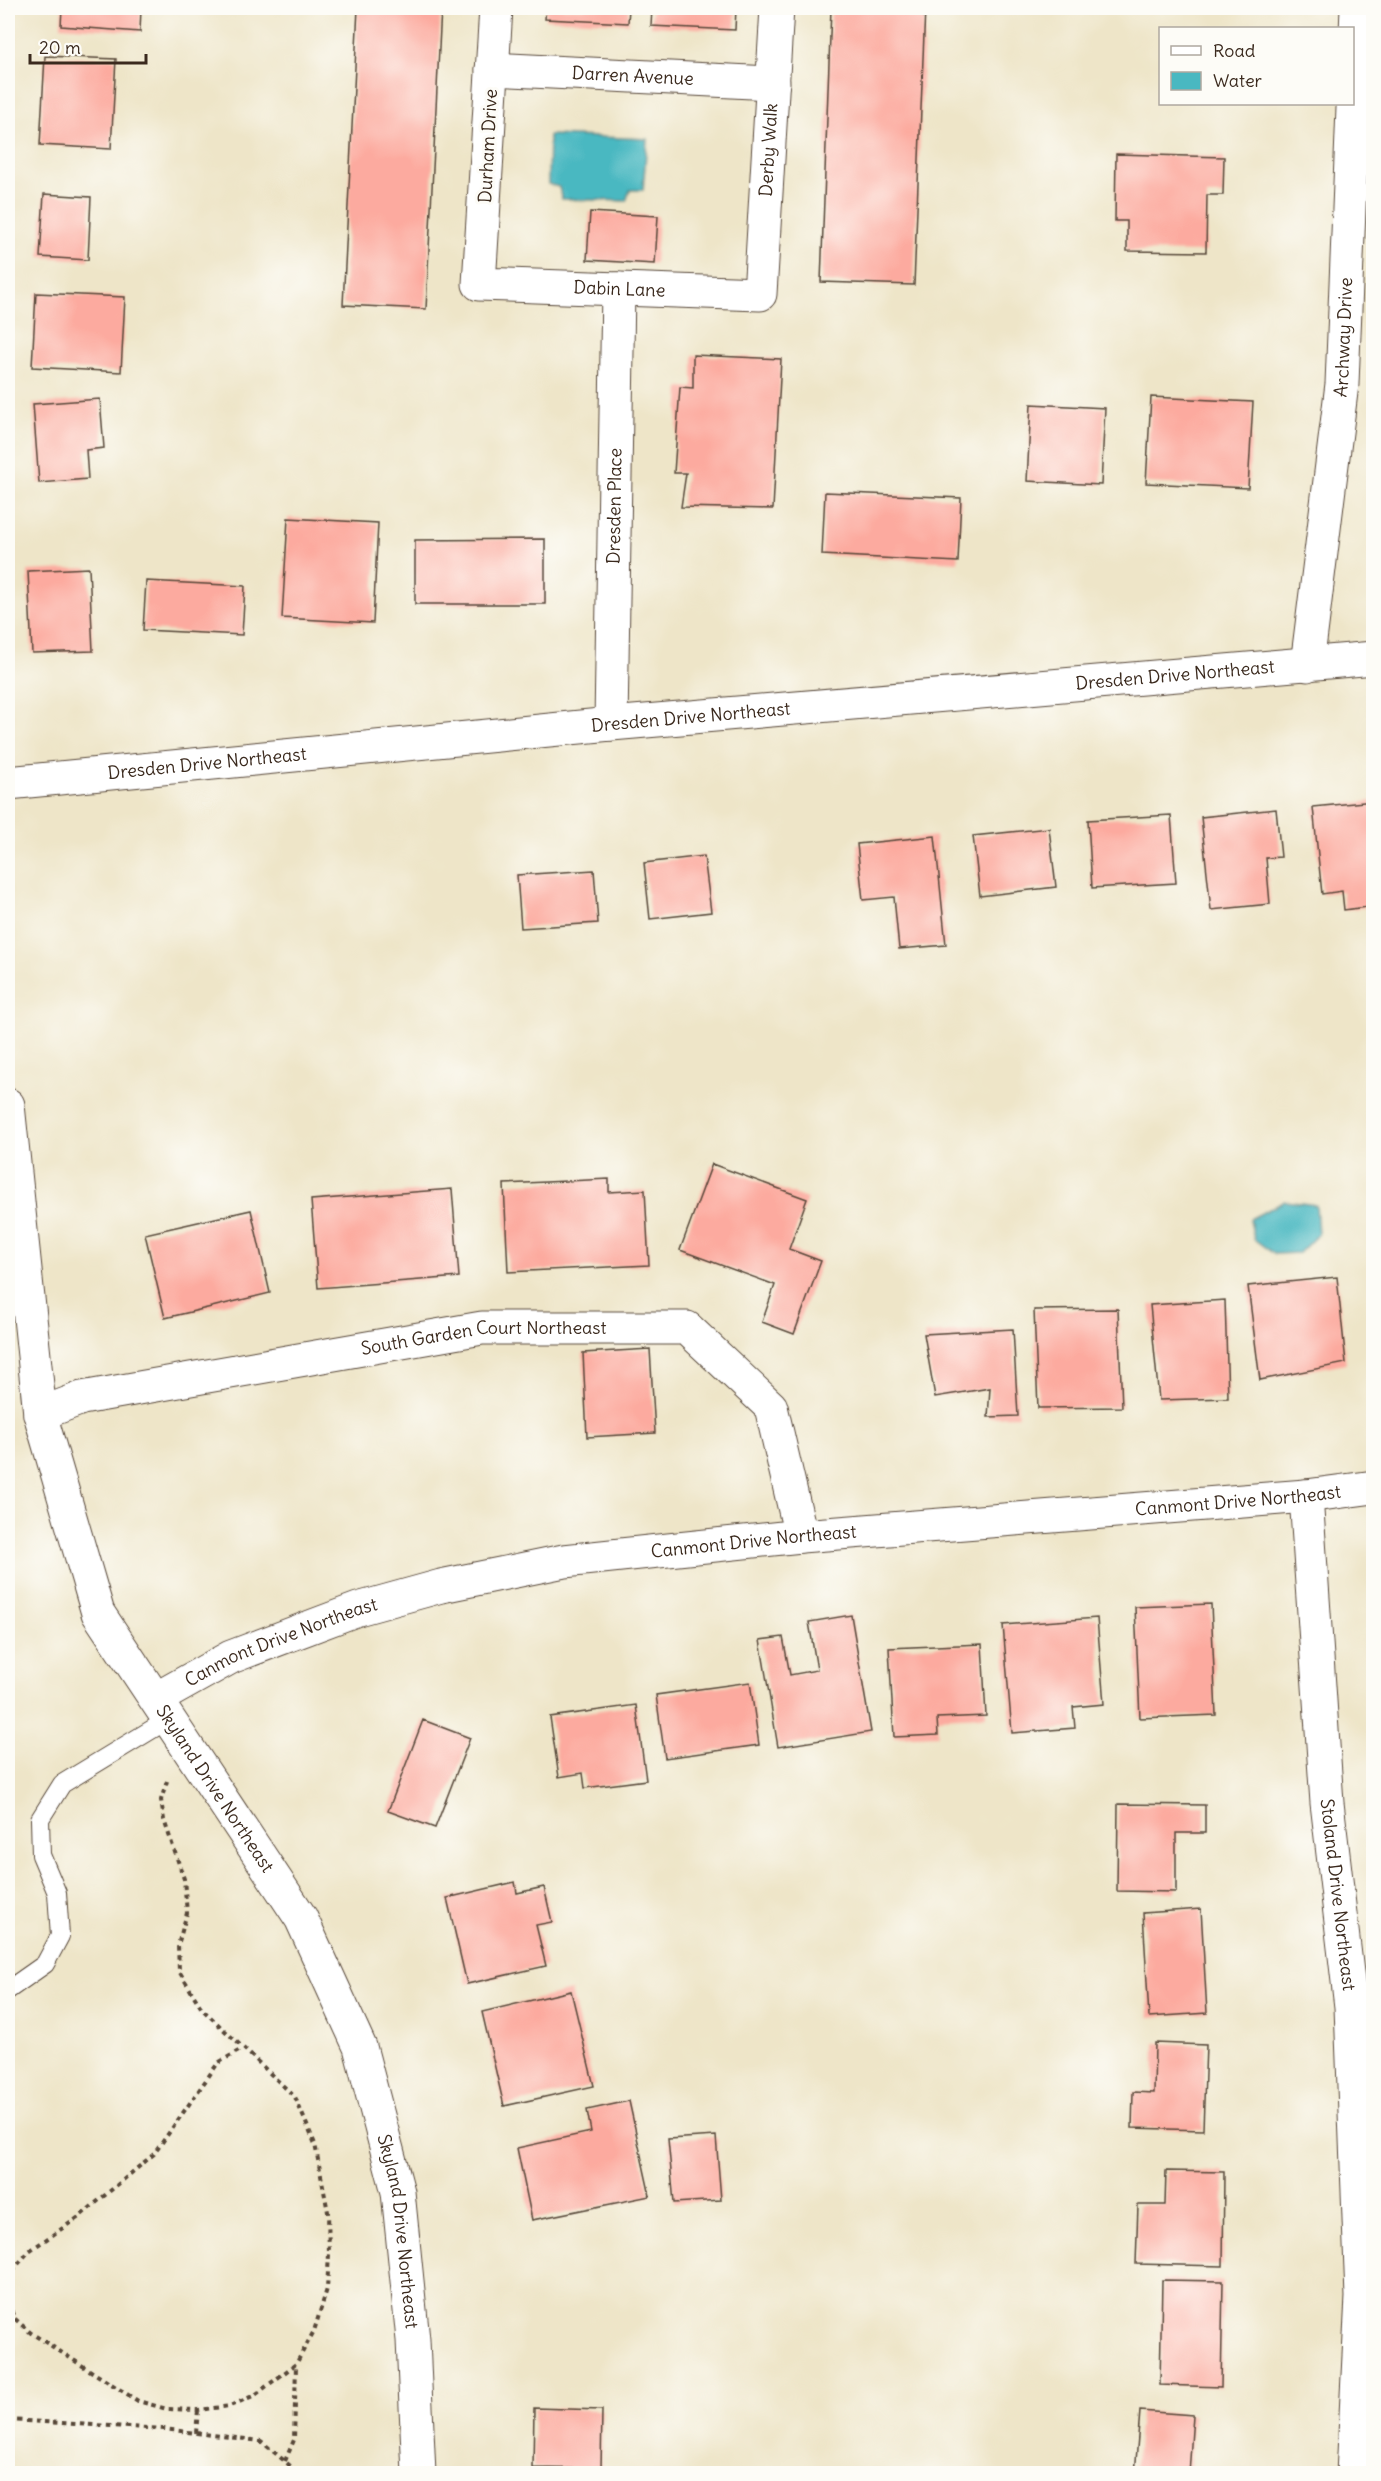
<svg xmlns="http://www.w3.org/2000/svg" width="1381" height="2481" font-family="Delius,sans-serif">
<rect width="100%" height="100%" fill="#fdfcf7"/>
<filter id="ink" filterUnits="userSpaceOnUse"><feTurbulence type="fractalNoise" baseFrequency=".0167" numOctaves="2"/><feDisplacementMap in="SourceGraphic" scale="12" xChannelSelector="R" yChannelSelector="G"/><feConvolveMatrix kernelMatrix="1 2 1 2 8 2 1 2 1" color-interpolation-filters="sRGB"/></filter>
<filter id="wash" filterUnits="userSpaceOnUse"><feTurbulence type="fractalNoise" baseFrequency=".008" numOctaves="4" result="noise"/><feDisplacementMap in="SourceGraphic" scale="24" xChannelSelector="R" yChannelSelector="G"/><feGaussianBlur stdDeviation="1.35" result="paint"/><feColorMatrix in="noise" values="0 0 0 0 0 0 0 0 0 0 0 0 0 0 0 0 0 1.4 0 .05"/><feComposite in="paint" operator="in"/></filter>
<g filter="url(#wash)">
<rect width="100%" height="100%" fill="#eee5c8"/>
<path fill="#49b8c1" stroke="#427170" stroke-width="1.5" d="M549,135L647,139L643,190H630L626,201L562,199L559,187L548,184Z
M1285,1201L1316,1205L1318,1234L1299,1253L1274,1254L1254,1239L1250,1219Z"/>
<g id="blocks">
<path fill="#fcaa9f" d="M62,8H141L140,32L61,26Z
M358,8H441L426,309L343,305Z
M546,8H629L628,23L545,19Z
M652,8H736L735,30L651,26Z
M831,8H925L914,285L821,282Z
M45,56L116,59L111,149L40,145Z
M1116,154L1224,157L1223,195H1207L1206,252L1127,251V221H1115Z
M44,194L91,197L88,260L40,257Z
M590,212L658,216L655,264L587,260Z
M36,293L125,297L121,372L32,367Z
M693,355L781,359L773,509L681,507L686,473H674L680,387L693,388Z
M1151,397L1253,402L1248,488L1146,483Z
M100,399L104,448L86,450L88,479L39,483L33,404Z
M1031,404L1105,408L1101,485L1027,481Z
M825,492L961,498L958,562L822,555Z
M288,518L378,523L373,623L282,618Z
M545,539V604H415V540Z
M89,568L93,651L32,653L28,571Z
M146,581L245,586L242,635L143,630Z
M1374,801V906L1344,910L1342,891L1322,894L1313,807Z
M1276,809L1281,857L1266,858L1270,904L1211,910L1201,817Z
M1171,815L1176,883L1092,888L1088,820Z
M1049,828L1056,887L980,896L973,836Z
M935,836L946,945L899,949L894,897L863,900L857,844Z
M704,856L711,912L650,919L644,863Z
M594,870L598,923L521,928L517,875Z
M712,1164L807,1199L789,1249L821,1261L794,1334L762,1322L775,1285L680,1250Z
M609,1179V1192L645,1190L649,1265L508,1272L504,1184Z
M452,1189L459,1277L318,1288L311,1200Z
M251,1210L270,1293L165,1318L145,1234Z
M1337,1277L1346,1363L1260,1380L1248,1286Z
M1225,1300L1228,1398L1159,1400L1150,1305Z
M1118,1309L1122,1407L1038,1408L1034,1310Z
M1013,1329L1018,1416L988,1417L990,1388L935,1397L924,1334Z
M650,1349L655,1433L587,1437L583,1353Z
M1211,1604L1216,1715L1140,1718L1135,1607Z
M851,1615L871,1732L778,1747L760,1640L783,1637L790,1675L817,1670L809,1622Z
M1097,1618L1104,1704L1073,1707L1075,1728L1012,1733L1003,1625Z
M982,1644L986,1716L937,1718L938,1735L894,1737L889,1648Z
M750,1682L759,1745L665,1758L656,1695Z
M636,1705L646,1780L585,1788L583,1773L559,1777L550,1717Z
M423,1720L470,1738L435,1828L388,1811Z
M1118,1804L1205,1805V1833H1176V1892L1117,1891Z
M515,1882L517,1893L544,1887L552,1922L536,1925L546,1966L467,1984L447,1898Z
M1201,1909L1207,2013L1149,2017L1143,1913Z
M571,1991L594,2086L504,2106L482,2012Z
M1155,2043L1206,2045L1203,2130L1132,2128L1133,2092L1154,2093Z
M629,2101L650,2196L532,2220L517,2148L591,2132L587,2110Z
M716,2136L721,2200L674,2203L668,2139Z
M1166,2171L1224,2172L1223,2266L1136,2264L1138,2205H1165Z
M1162,2280L1223,2281L1221,2387L1160,2385Z
M534,2408L602,2410L601,2469L533,2468Z
M1140,2411L1193,2415L1189,2474H1135Z"/>
</g>
</g>
<g filter="url(#ink)">
<use href="#blocks" fill-opacity="0" stroke="#564638" stroke-width="1.5"/>
<g fill="none" stroke-linecap="round" stroke-linejoin="round">
<g stroke="#564638" stroke-width="20">
<path id="service" d="M8,1990L45,1964L60,1936L57,1893L41,1855L40,1819L62,1784L169,1719"/>
</g>
<g stroke="#564638" stroke-width="35">
<g id="minor">
<path id="s1" d="M496,8L479,284L760,294L777,8"/>
<path id="s2" d="M492,69L773,83"/>
<path id="s3" d="M1307,665L1342,384L1357,8"/>
<path id="s4" d="M611,724L618,289"/>
<path id="s5" d="M8,1105L40,1414L98,1613L301,1918L360,2047L398,2192L413,2340L419,2474"/>
<path id="s6" d="M40,1414L82,1398L482,1328H687L771,1407L801,1536"/>
<path id="s7" d="M1306,1496L1327,1803L1351,2007L1362,2297L1353,2474"/>
<path id="s8" d="M156,1699L231,1657L358,1609L441,1586L564,1561L801,1536L1306,1496L1374,1487"/>
</g>
</g>
<g stroke="#564638" stroke-width="35">
<g id="tertiary">
<path id="s9" d="M8,783L611,724L1374,658"/>
</g>
</g>
<path stroke="#564638" stroke-width="4" stroke-dasharray="4.5 4.5" stroke-linecap="butt" d="M167,1781L161,1800L164,1820L184,1879L187,1913L178,1945L179,1971L202,2009L295,2097L315,2144L328,2212L329,2254L327,2289L314,2331L296,2364L255,2395L230,2406L198,2410L167,2409L138,2401L31,2333L14,2318L9,2304L8,2286L15,2268L29,2251L79,2217L154,2154L218,2063L242,2049
M8,2420L164,2429L261,2441L294,2469L296,2474
M196,2433L198,2410
M285,2461L294,2440L296,2365"/>
<use href="#service" stroke="#fff" stroke-width="18"/>
<use href="#minor" stroke="#fff" stroke-width="33"/>
<use href="#tertiary" stroke="#fff" stroke-width="33"/>
</g>
</g>
<g text-anchor="middle" stroke-width="6" stroke-linejoin="round" paint-order="stroke">
<g font-size="18" fill="#3b2a1e" stroke="#fdfcf7">
<text dy="6" stroke="none"><textPath href="#s2" startOffset="141">Darren Avenue</textPath></text>
<text transform="translate(488 146) rotate(-87)" y="6">Durham Drive</text>
<text dy="6" stroke="none"><textPath href="#s1" startOffset="702">Derby Walk</textPath></text>
<text dy="6" stroke="none"><textPath href="#s1" startOffset="417">Dabin Lane</textPath></text>
<text dy="6" stroke="none"><textPath href="#s3" startOffset="330">Archway Drive</textPath></text>
<text dy="6" stroke="none"><textPath href="#s4" startOffset="218">Dresden Place</textPath></text>
<text dy="6" stroke="none"><textPath href="#s9" startOffset="1172">Dresden Drive Northeast</textPath></text>
<text dy="6" stroke="none"><textPath href="#s9" startOffset="686">Dresden Drive Northeast</textPath></text>
<text dy="6" stroke="none"><textPath href="#s9" startOffset="200">Dresden Drive Northeast</textPath></text>
<text dy="6" stroke="none"><textPath href="#s6" startOffset="452">South Garden Court Northeast</textPath></text>
<text dy="6" stroke="none"><textPath href="#s8" startOffset="1110">Canmont Drive Northeast</textPath></text>
<text dy="6" stroke="none"><textPath href="#s8" startOffset="624">Canmont Drive Northeast</textPath></text>
<text dy="6" stroke="none"><textPath href="#s8" startOffset="138">Canmont Drive Northeast</textPath></text>
<text dy="6" stroke="none"><textPath href="#s5" startOffset="729">Skyland Drive Northeast</textPath></text>
<text dy="6" stroke="none"><textPath href="#s7" startOffset="400">Stoland Drive Northeast</textPath></text>
<text dy="6" stroke="none"><textPath href="#s5" startOffset="1215">Skyland Drive Northeast</textPath></text>
</g>
</g>
<rect width="1381" height="2481" fill="none" stroke="#fdfcf7" stroke-width="30"/>
<rect x="1159" y="27" width="195" height="78" fill="#fdfcf7" stroke="#afa8a0" stroke-width="1.5"/>
<rect x="1171" y="46" width="30" height="9" fill="#ffffff" stroke="#afa8a0" stroke-width="1.5"/>
<text x="1213" y="57" font-size="18" fill="#3b2a1e">Road</text>
<rect x="1171" y="72" width="30" height="18" fill="#49b8c1" stroke="#afa8a0" stroke-width="1.5"/>
<text x="1213" y="87" font-size="18" fill="#3b2a1e">Water</text>
<path d="M30 54v9h116v-9" fill="none" stroke="#3b2a1e" stroke-width="3"/>
<text x="39" y="54" font-size="18" fill="#3b2a1e" stroke="#fdfcf7" stroke-width="4.5" paint-order="stroke">20 m</text>
</svg>
